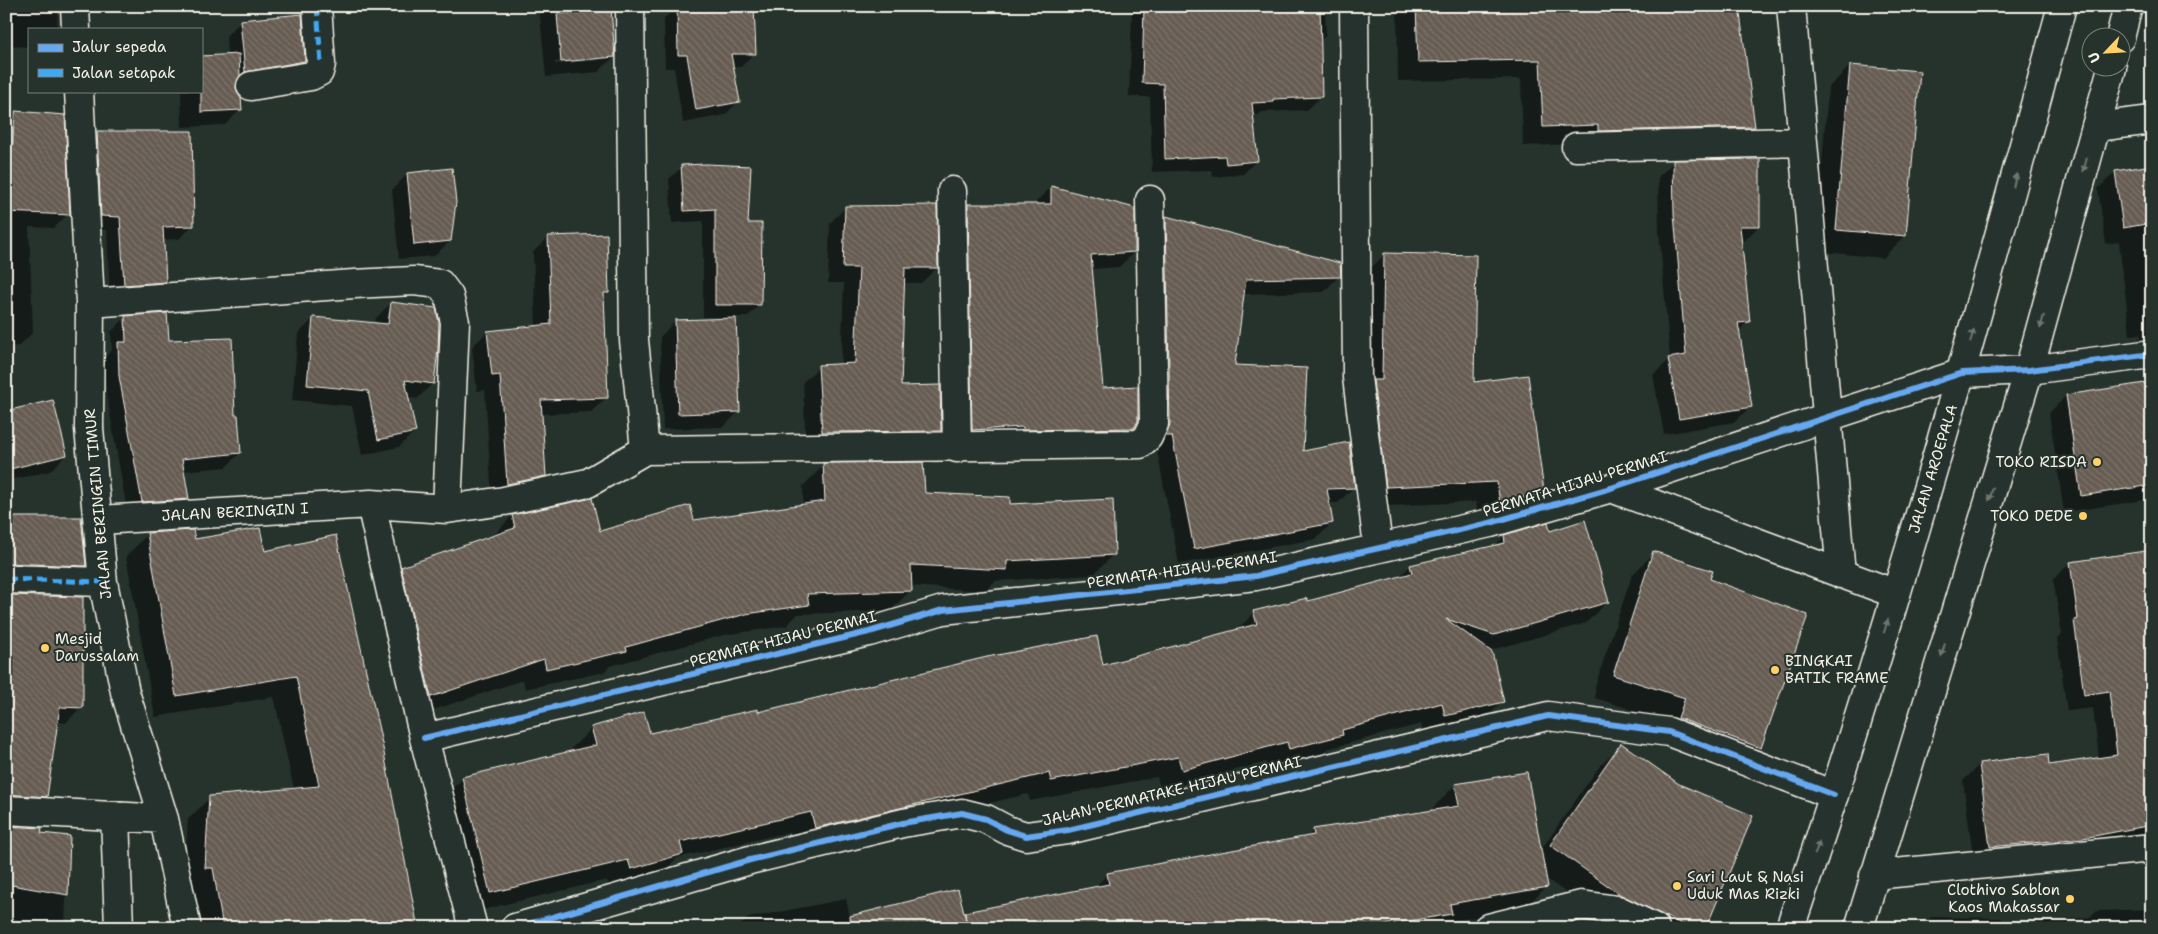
<svg xmlns="http://www.w3.org/2000/svg" width="2158" height="934" font-family="'Shantell Sans',sans-serif">
<defs>
<pattern id="building-back-hatch" width="6" height="6" patternUnits="userSpaceOnUse" patternTransform="scale(1.25)"><rect width="6" height="6" fill="#665c52"/><path d="M-1 5l2 2M0 0l6 6M5-1l2 2" fill="none" stroke="#7c746b"/></pattern>
</defs>
<rect width="100%" height="100%" fill="#26332d"/>
<filter id="ink" filterUnits="userSpaceOnUse"><feTurbulence type="fractalNoise" baseFrequency=".02" numOctaves="2"/><feDisplacementMap in="SourceGraphic" scale="10" xChannelSelector="R" yChannelSelector="G"/><feConvolveMatrix kernelMatrix="1 2 1 2 8 2 1 2 1" color-interpolation-filters="sRGB"/></filter>
<g filter="url(#ink)">
<path fill="#0007" fill-rule="evenodd" d="M6,6H58L57,27L29,29V47L6,46Z
M539,6H602L614,57L598,72L546,77ZM599,57V60L555,64V62Z
M677,6H753L754,53L741,67H732L738,102L725,115L683,123L674,68H665L664,19Z
M1138,6H1325L1326,35L1320,41L1321,97L1307,110L1262,112L1258,115L1252,116L1257,160L1243,174L1213,177L1212,170L1152,172L1150,97H1129L1132,13Z
M1657,6L1754,127L1734,147L1578,144L1523,146L1521,79L1398,81L1397,6Z
M241,21L304,61L288,76L235,86L240,110L225,125L182,127L181,91H201L227,56L226,36Z
M1850,66L1905,236L1883,258L1815,251L1828,88Z
M15,112L68,214L54,228L29,227L33,332L19,346L6,347V121Z
M97,132L192,226L179,239L162,240L165,281L151,295L110,298L107,230L88,229L84,146Z
M1674,162L1759,226L1744,241H1741L1748,321L1738,332L1751,406L1735,422L1664,434L1653,375L1670,359L1659,230L1658,177Z
M2152,166V499L2064,512L2049,413L2066,396L2146,384L2151,370L2148,362L2143,358L2140,334L2130,335L2119,242L2106,244L2098,189L2115,172Z
M682,167L747,225L760,305L747,317H735L739,412L723,427L663,429L660,337L675,321L722,319V317H703V221L672,223L669,179Z
M407,174L450,241L434,256L399,259L392,190Z
M1051,187L1134,252L1119,267L1091,269L1101,390L1134,427L1118,442L957,445L953,221L968,205H1036V202Z
M846,207L937,268L921,283H904L900,387L940,430L924,446L806,447L803,382L819,367L841,365L844,283H828L830,223Z
M1166,218L1339,276L1324,292L1242,294L1234,366L1302,452L1354,487L1338,503H1328L1332,523L1316,539L1179,564L1157,451H1151V233Z
M549,237L608,293L603,298L607,397L591,412L541,414L545,476L529,491L492,499L485,390L477,391L472,347L487,332L536,327L533,252Z
M1385,254L1543,491L1522,511L1479,524L1476,502L1366,507L1364,275Z
M391,303L433,383L417,399L407,397L414,432L399,447L362,455L352,406L292,400L298,334L314,318L375,324L376,318Z
M126,317L168,342L234,416L240,453L226,467L183,471L187,499L173,513L128,516L106,391L104,358L112,350L111,332Z
M6,412L66,455L50,471L6,481Z
M824,465L923,494L1008,505L1114,554L1093,575L995,581L985,591L911,586V590L890,611L798,614L786,626L724,635L610,666L604,672L525,689L523,680L410,718L381,589L402,568L491,538L512,516L599,533L803,505V486Z
M6,518L85,565L69,581L6,579Z
M1548,532L1608,601L1586,623L1489,651L1502,702L1481,723L1424,736L1421,724L1327,749L1320,756L1268,769L1266,762L1161,790L1157,777L1030,801L1028,794L794,849L790,832L677,858L661,875L609,889L607,880L469,913L442,799L463,778L571,753V749L592,728L649,734L758,713L1102,666L1236,631L1254,613L1307,603L1398,578L1410,566L1494,547L1504,536Z
M148,534L264,552L417,928H198L184,889L188,819L210,798L294,790L274,697L155,717L126,556Z
M2152,551V838L1974,863L1963,781L1980,764L2048,767L2099,759L2093,708L2067,711L2057,638L2062,634L2053,580L2070,563Z
M1654,553L1709,579L1759,747L1737,769L1664,720L1595,698V686L1632,575Z
M6,596L81,707L66,723L57,722L47,790L31,806L6,802Z
M1621,745L1704,928H1623L1599,916L1545,878L1546,887L1524,909L1441,923L1437,928H738L748,918L846,899L850,917L957,890L963,914L1094,888L1107,875L1306,838L1314,830L1434,811L1433,808L1455,785L1540,851L1599,767Z
M6,831L68,837L65,928H6Z
M2152,909V928H1920L1931,917L2002,918V927L2090,917L2097,911Z"/>
<path fill="url(#building-back-hatch)" stroke="#f4f1e8" d="M677,6H754L756,54H731L740,102L696,110L687,55H678Z
M1144,6H1320L1322,97L1273,99V102L1252,103L1258,161L1226,164L1225,156L1165,159L1163,84L1142,83Z
M1416,6H1739L1755,127L1598,131V125L1543,127L1540,60L1418,62Z
M611,9L615,57L561,62L557,14Z
M302,14L305,61L245,72L240,20Z
M239,54L240,76L236,88L241,98L242,110L201,112V56Z
M1850,65L1920,71L1906,236L1836,230Z
M15,111L65,115L70,215L6,212V161L11,162Z
M97,131H192L194,226L163,227L166,282L124,285L120,217L101,216Z
M1760,159V226H1740L1750,322L1738,323L1752,407L1679,419L1668,358L1686,355L1674,214L1673,160Z
M707,164L751,166L748,223H762L761,305H715V209L684,211L681,165Z
M2152,165V223L2123,228L2115,171Z
M452,168L456,202L451,241L414,245L407,173Z
M1051,186L1135,208V252L1091,255L1103,388L1138,386V421L1134,428L1023,430V427L972,430L968,204H1051Z
M937,205L938,268H905L901,386L940,385L941,431L822,432L818,365L855,363L859,268H843L845,206Z
M1166,216L1340,263L1341,277L1246,279L1235,365L1307,368L1303,451L1349,442L1355,488L1327,489L1333,523L1194,549L1172,436H1166L1170,424Z
M607,234L609,293H604L608,398L541,400L546,476L507,484L500,375L492,376L487,331L551,324L548,236Z
M1384,253L1476,255L1474,382L1528,375L1544,491L1500,504L1497,482L1386,487L1373,380H1382Z
M391,302L436,308L439,323L438,349L434,384L405,380L416,432L378,440L368,391L307,385L313,317L388,324Z
M167,313L169,340L232,338L235,415H238L241,453L182,459L189,499L142,502L119,376L118,342H126L125,316Z
M736,318L740,412L678,414L675,320Z
M2145,383L2152,427V485L2081,496L2066,395Z
M53,400L67,455L6,470V411Z
M923,462L925,493L1010,497V504L1113,499L1115,555L1007,561V570L911,565L912,591L807,594L809,605L746,614L626,647L627,651L546,669L544,659L431,697L401,567L515,528L512,515L592,498L600,531L690,505L694,520L825,501L823,463Z
M6,517H81L86,566L6,563Z
M1585,520L1609,602L1494,635L1446,619L1492,652L1504,702L1445,716L1442,703L1342,730L1343,735L1289,749L1287,742L1182,770L1178,757L1051,781L1049,773L815,828L811,812L680,842L683,854L631,869L628,860L490,893L462,777L596,745L591,727L644,712L650,733L758,709V712L987,657L1097,636L1103,665L1257,624L1253,611L1307,598L1308,601L1412,573L1410,565L1505,543L1504,535L1548,522L1550,531Z
M260,528L265,551L336,535L383,748L418,928H223L213,868H205L209,796L319,786L296,676L176,696L147,533L193,530L195,539Z
M2152,550V825L2083,838L1990,847L1979,763L2048,754L2049,765L2117,755L2109,691L2084,695L2074,620L2078,619L2070,562Z
M1653,551L1713,571L1710,579L1808,615L1761,748L1678,718L1685,698L1613,675Z
M6,595L83,597V708L60,707L47,797L6,794Z
M1621,743L1679,784L1753,816L1706,928H1690L1621,895L1550,845Z
M1527,772L1548,887L1450,904L1452,914L1366,928H851L850,916L958,889L966,920L965,912L1109,884L1107,873L1314,835L1313,829L1459,806L1455,784Z
M6,826L42,828L41,833L70,836L68,895L6,884Z"/>
<g fill="none" stroke-linecap="round" stroke-linejoin="round">
<g stroke="#f4f1e8" stroke-width="31">
<path id="street" d="M75,6L76,29
M630,6L634,340L645,450
M1354,6L1357,377L1378,547
M1791,6L1841,574
M251,86L311,76L319,72L321,64L317,6
M79,91L90,303L89,428L103,582L125,692L164,819L187,928
M2096,127L2152,120
M1576,147L1803,142
M952,191L957,448
M90,303L354,284L414,281L440,284L449,296L455,322L447,509
M1611,488L1896,594
M371,504L424,738L473,928
M99,520L371,504L447,509L504,501L588,483L645,450L1140,444L1148,437L1154,424L1150,200
M6,579L103,582
M424,738L869,632L943,610L1256,576L1490,523L1611,488L1962,373L2029,370L2152,354
M6,810L164,819
M115,816L119,928
M1874,875L2152,848
M515,928L750,860L903,823L962,813L986,819L1007,830L1026,836L1068,830L1548,716L1669,732L1834,795
M1488,928L1581,905L1618,910L1655,928"/>
</g>
<g stroke="#f4f1e8" stroke-width="31">
<path id="primary" d="M2120,38L2128,6
M1790,928C1893,624 1978,315 2062,6
M1859,928L2029,370L2112,68"/>
</g>
<use href="#street" stroke="#26332d" stroke-width="28"/>
<use href="#primary" stroke="#26332d" stroke-width="28"/>
<path stroke="#3fa9f5" stroke-width="5" stroke-dasharray="10 5" stroke-linecap="butt" d="M317,6L321,64
M6,579L103,582"/>
<g stroke="#26332d" stroke-width="9">
<path id="cycleway" d="M424,738L869,632L943,610L1256,576L1490,523L1611,488L1962,373L2029,370L2152,354
M515,928L750,860L903,823L962,813L986,819L1007,830L1026,836L1068,830L1548,716L1669,732L1834,795"/>
</g>
<use href="#cycleway" stroke="#66a8f1" stroke-width="6"/>
</g>
<defs><path id="oneway-solid" d="M-6-.8H1V-3.2L6.5 0L1 3.2V.8H-6Z" transform="scale(1.25)"/></defs>
<g fill="#6e766e">
<use href="#oneway-solid" transform="translate(2085 165) rotate(105)"/>
<use href="#oneway-solid" transform="translate(2015 180) rotate(-75)"/>
<use href="#oneway-solid" transform="translate(2042 322) rotate(105)"/>
<use href="#oneway-solid" transform="translate(1972 336) rotate(-75)"/>
<use href="#oneway-solid" transform="translate(1991 494) rotate(107)"/>
<use href="#oneway-solid" transform="translate(1886 626) rotate(-73)"/>
<use href="#oneway-solid" transform="translate(1943 650) rotate(107)"/>
<use href="#oneway-solid" transform="translate(1817 848) rotate(-71)"/>
</g>
</g>
<g fill="#ffd166" stroke="#26332d" stroke-width="2">
<circle cx="2097" cy="462" r="5"/>
<circle cx="2083" cy="516" r="5"/>
<circle cx="45" cy="648" r="5"/>
<circle cx="1775" cy="670" r="5"/>
<circle cx="1677" cy="886" r="5"/>
<circle cx="2070" cy="899" r="5"/>
</g>
<g text-anchor="middle" stroke-width="4" stroke-linejoin="round" paint-order="stroke">
<g font-size="15" fill="#f4f1e8" stroke="#26332d" text-anchor="end">
<text x="2087" y="467">TOKO RISDA</text>
<text x="2073" y="521">TOKO DEDE</text>
<text x="55" y="644" text-anchor="start">Mesjid<tspan x="55" dy="17">Darussalam</tspan></text>
<text x="1785" y="666" text-anchor="start">BINGKAI<tspan x="1785" dy="17">BATIK FRAME</tspan></text>
<text x="1687" y="882" text-anchor="start">Sari Laut &amp; Nasi<tspan x="1687" dy="17">Uduk Mas Rizki</tspan></text>
<text x="2060" y="895">Clothivo Sablon<tspan x="2060" dy="17">Kaos Makassar</tspan></text>
</g>
<g font-size="15" fill="#f4f1e8" stroke="#26332d">
<text transform="translate(1933 469) rotate(-73)" y="5">JALAN AROEPALA</text>
<text transform="translate(1575 484) rotate(-17)" y="5">PERMATA HIJAU PERMAI</text>
<text transform="translate(98 504) rotate(-95)" y="5">JALAN BERINGIN TIMUR</text>
<text transform="translate(235 512) rotate(-3)" y="5">JALAN BERINGIN I</text>
<text transform="translate(1182 570) rotate(-8)" y="5">PERMATA HIJAU PERMAI</text>
<text transform="translate(783 639) rotate(-14)" y="5">PERMATA HIJAU PERMAI</text>
<text transform="translate(1172 791) rotate(-13)" y="5">JALAN PERMATAKE HIJAU PERMAI</text>
</g>
</g>
<rect width="2158" height="934" fill="none" stroke="#26332d" stroke-width="25"/>
<rect x="12" y="12" width="2133" height="909" fill="none" stroke="#f4f1e8" stroke-width="2" filter="url(#ink)"/>
<rect x="28" y="28" width="175" height="65" fill="#26332d" stroke="#787f78"/>
<rect x="38" y="44" width="25" height="8" fill="#66a8f1" stroke="#787f78"/>
<text x="72" y="52" font-size="15" fill="#f4f1e8">Jalur sepeda</text>
<rect x="38" y="69" width="25" height="8" fill="#3fa9f5" stroke="#787f78"/>
<text x="72" y="78" font-size="15" fill="#f4f1e8">Jalan setapak</text>
<g transform="translate(2106 52) rotate(245)"><circle r="24" fill="#26332d" stroke="#787f78"/>
<path d="M0-4L9 19L0 12L-9 19Z" fill="#ffd166"/>
<text y="-8" font-size="14" font-weight="bold" text-anchor="middle" fill="#f4f1e8">U</text>
</g>
</svg>
